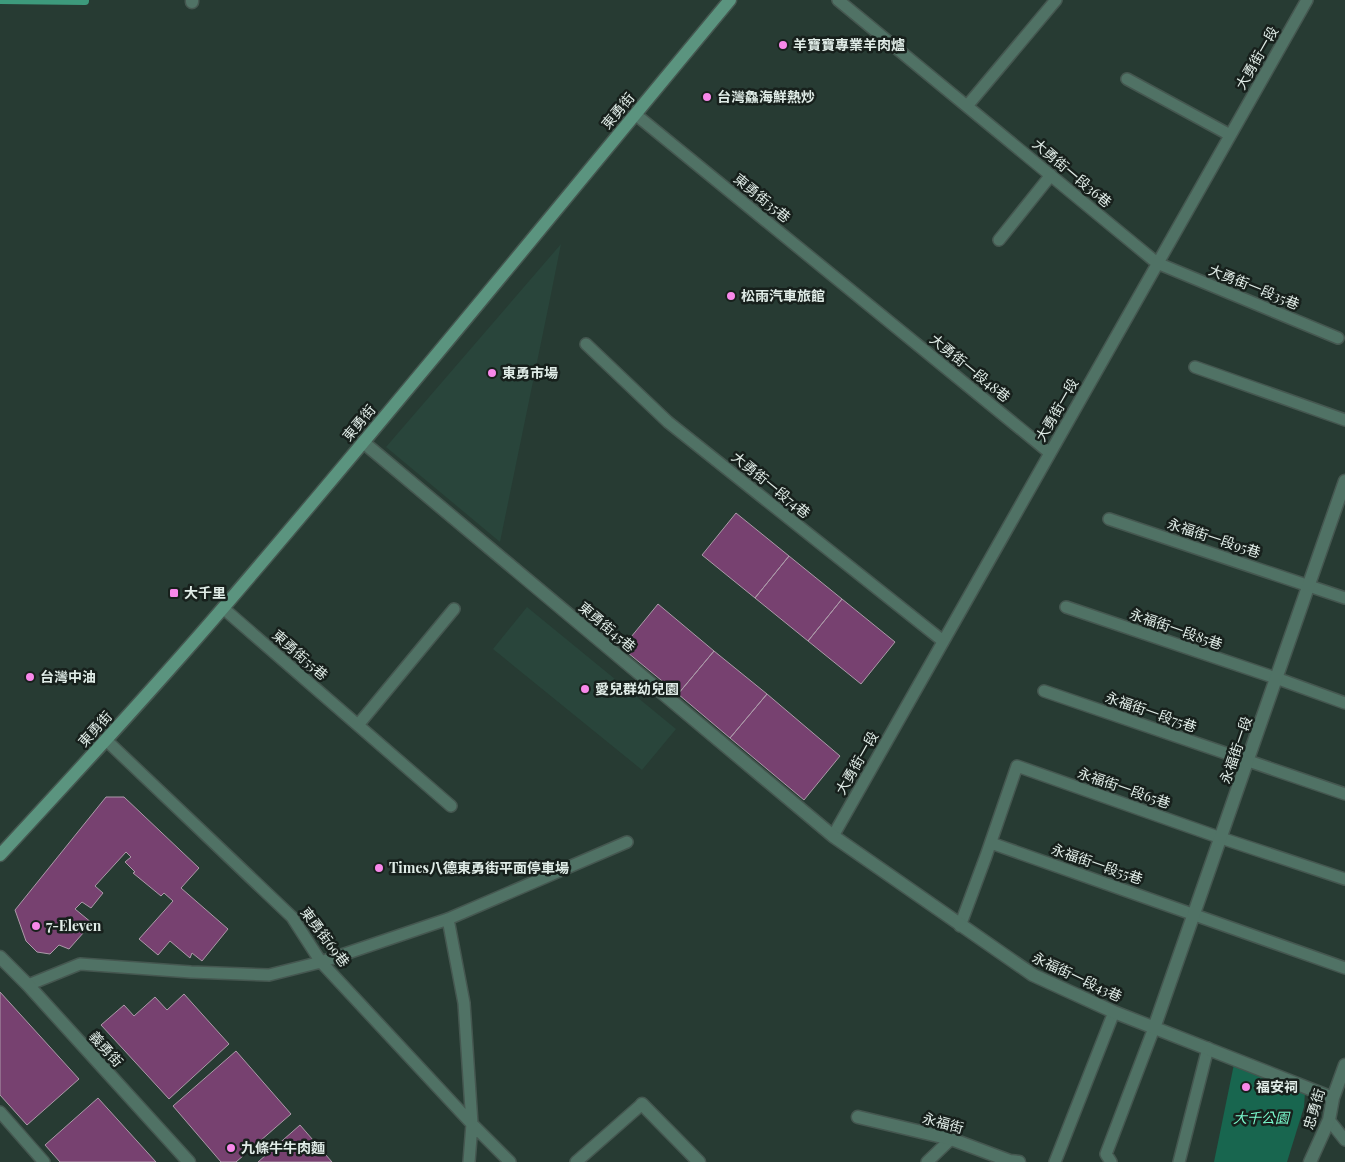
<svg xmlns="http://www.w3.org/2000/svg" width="1345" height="1162" font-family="'Playfair Display','Noto Sans TC',serif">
<rect width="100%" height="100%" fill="#273b33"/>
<path fill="#29453b" d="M561,244L550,299L500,542L386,447Z
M527,607L676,729L642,770L493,649Z"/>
<path fill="#18664f" d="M1234,1064L1305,1093L1304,1107L1287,1162H1214Z"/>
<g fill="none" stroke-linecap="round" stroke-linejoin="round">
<path stroke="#3d9a7c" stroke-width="8" d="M0,0L85,1"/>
</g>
<path fill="#774170" stroke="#ac9aa9" d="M736,513L789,556L755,598L702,555Z
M789,556L842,599L808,641L755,598Z
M842,599L895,642L861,684L808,641Z
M658,604L714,651L678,694L622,648Z
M714,651L767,694L730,738L678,694Z
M767,694L840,756L804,800L730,738Z
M106,797H124L199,868L181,888L228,929L202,961L192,953L190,958L170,941L158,955L139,939L173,901L164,893L161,896L133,873L135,872L125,862L131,857L126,852L95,886L103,893L91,908L82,902L75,909L92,923L69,949L59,945L50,954L37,952L26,941L15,910Z
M0,992L79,1079L27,1125L0,1095Z
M184,994L229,1044L169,1099L101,1025L124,1005L134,1016L155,997L167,1010Z
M236,1051L291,1114L236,1162H221L173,1106Z
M98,1098L156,1162H60L45,1145Z
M300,1125L332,1162H258Z"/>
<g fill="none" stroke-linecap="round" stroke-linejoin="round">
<g stroke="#455750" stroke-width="14">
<path id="lane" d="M838,0L1157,263L1338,338
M1127,79L1230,135
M967,106L1056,0
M635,114L1050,453
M999,240L1051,175
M586,344L668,422L943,641
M1195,367L1345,420
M1109,519L1345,598
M1066,607L1276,678L1345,703
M223,608L451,806
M1044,691L1345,794
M358,725L454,609
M106,740L292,917L321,962L472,1124L510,1162
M833,836L1307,0
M991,843L1345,968
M448,919L464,1003L472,1124L469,1162
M960,926L986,856L1017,766L1221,838L1345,879
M28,985L80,964L191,972L269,975L321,962L448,919L627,842
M0,1112L44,1162
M1329,1120L1345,1140
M576,1162L642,1104
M927,1162L951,1139
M1055,1162L1114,1012
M1111,1162L1106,1154L1154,1028
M1179,1162L1208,1048"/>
</g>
<g stroke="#455750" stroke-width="15">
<path id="street" d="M192,0V2
M363,442L833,836L1033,975L1114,1012L1333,1098
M0,957L28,985L189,1162
M1154,1028L1345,481
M642,1104L699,1162
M858,1117L951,1139L1010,1161L1019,1162
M1310,1162L1329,1120L1333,1098L1345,1065"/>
</g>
<g stroke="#455750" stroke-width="15">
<path id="secondary" d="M0,855C75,774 151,692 223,608C395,408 561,203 730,0"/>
</g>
<use href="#lane" stroke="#507265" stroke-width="11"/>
<use href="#street" stroke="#507265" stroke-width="12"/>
<use href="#secondary" stroke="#5b947f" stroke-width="12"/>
</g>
<g fill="#f888ea" stroke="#17201c" stroke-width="2">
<circle cx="783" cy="45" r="5"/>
<circle cx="707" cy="97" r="5"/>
<circle cx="731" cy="296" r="5"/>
<circle cx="492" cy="373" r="5"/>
<rect x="169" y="588" width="10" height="10" rx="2.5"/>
<circle cx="30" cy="677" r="5"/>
<circle cx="585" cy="689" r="5"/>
<circle cx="379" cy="868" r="5"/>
<circle cx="36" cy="926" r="5"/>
<circle cx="1246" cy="1087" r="5"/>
<circle cx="231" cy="1148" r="5"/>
</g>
<g text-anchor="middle" stroke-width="5" stroke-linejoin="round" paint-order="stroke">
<g font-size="14" font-weight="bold" fill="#e0ece7" stroke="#17201c" text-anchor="start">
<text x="793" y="50">羊寶寶專業羊肉爐</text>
<text x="717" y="102">台灣鱻海鮮熱炒</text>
<text x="741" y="301">松雨汽車旅館</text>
<text x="502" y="378">東勇市場</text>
<text x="184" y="598">大千里</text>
<text x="40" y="682">台灣中油</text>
<text x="595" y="694">愛兒群幼兒園</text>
<text x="389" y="873">Times八德東勇街平面停車場</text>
<text x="46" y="931">7-Eleven</text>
<text x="1256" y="1092">福安祠</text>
<text x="241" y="1153">九條牛牛肉麵</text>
</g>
<g font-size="14" fill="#e0ece7" stroke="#17201c">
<text transform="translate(1257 58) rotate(-60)" y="5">大勇街一段</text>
<text transform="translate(618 111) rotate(-50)" y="5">東勇街</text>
<text transform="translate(1072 173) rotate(40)" y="5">大勇街一段36巷</text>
<text transform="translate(762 198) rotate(39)" y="5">東勇街35巷</text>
<text transform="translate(1254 287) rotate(22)" y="5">大勇街一段35巷</text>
<text transform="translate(970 368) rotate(39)" y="5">大勇街一段48巷</text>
<text transform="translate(1057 410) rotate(-60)" y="5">大勇街一段</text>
<text transform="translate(359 423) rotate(-50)" y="5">東勇街</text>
<text transform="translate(771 485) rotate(39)" y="5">大勇街一段74巷</text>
<text transform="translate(1214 538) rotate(18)" y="5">永福街一段95巷</text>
<text transform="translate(607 627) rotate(40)" y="5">東勇街45巷</text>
<text transform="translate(1176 629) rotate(19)" y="5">永福街一段85巷</text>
<text transform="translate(300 655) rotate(41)" y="5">東勇街55巷</text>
<text transform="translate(1151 712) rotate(19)" y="5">永福街一段75巷</text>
<text transform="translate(95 729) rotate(-48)" y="5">東勇街</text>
<text transform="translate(1236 750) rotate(-71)" y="5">永福街一段</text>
<text transform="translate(857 763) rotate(-60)" y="5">大勇街一段</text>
<text transform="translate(1124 788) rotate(19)" y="5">永福街一段65巷</text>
<text transform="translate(1097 864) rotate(19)" y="5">永福街一段55巷</text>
<text transform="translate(325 937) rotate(53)" y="5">東勇街69巷</text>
<text transform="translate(1077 977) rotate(25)" y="5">永福街一段43巷</text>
<text transform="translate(106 1049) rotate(48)" y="5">義勇街</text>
<text transform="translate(1314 1109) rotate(-73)" y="5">忠勇街</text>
<text transform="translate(943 1123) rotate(15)" y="5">永福街</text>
</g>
<g font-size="14" font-style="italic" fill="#7bface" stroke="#17201c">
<text x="1261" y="1123">大千公園</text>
</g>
</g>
</svg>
